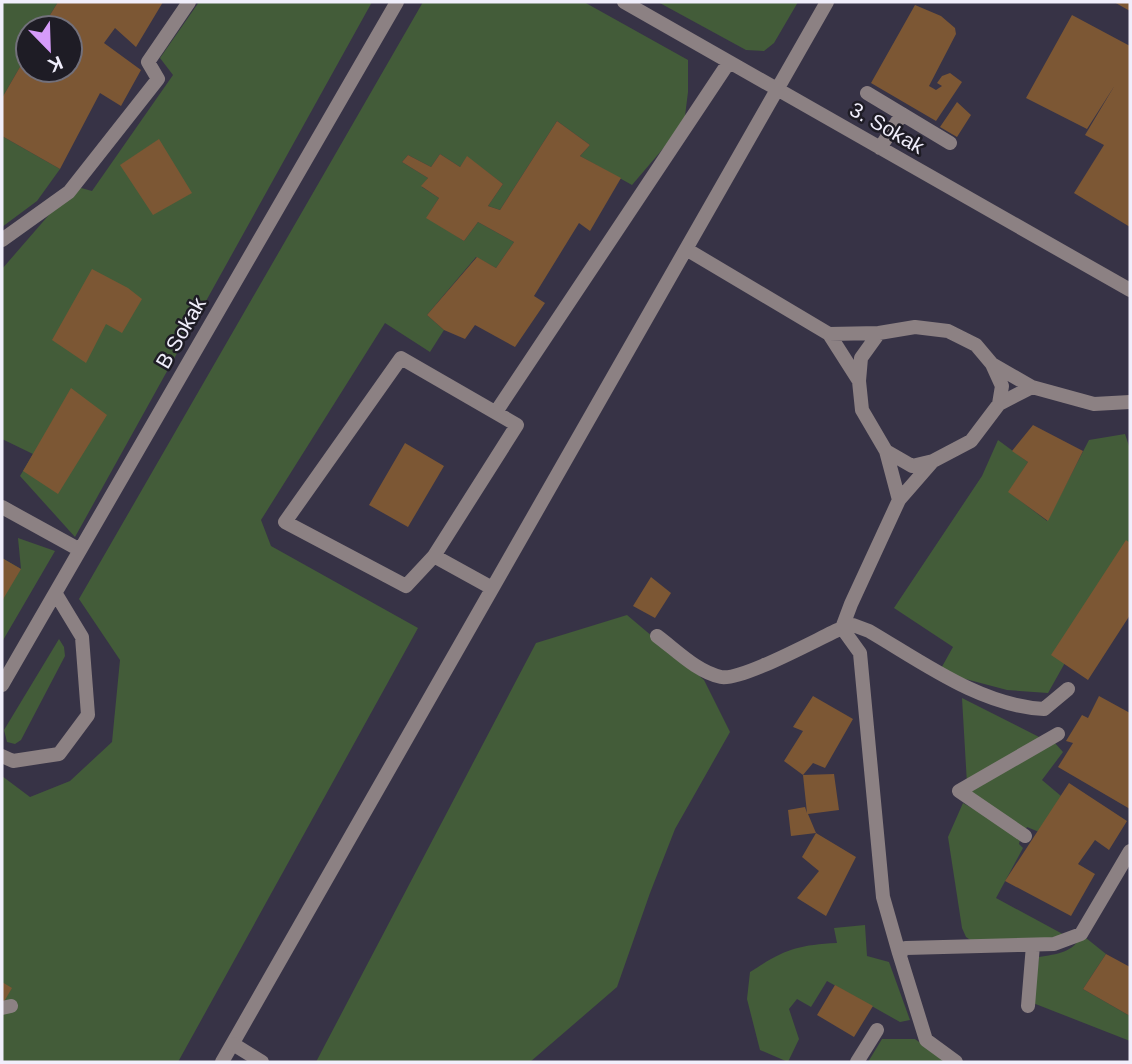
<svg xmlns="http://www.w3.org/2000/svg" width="1132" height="1064" font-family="Helvetica,sans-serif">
<rect width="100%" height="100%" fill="#373346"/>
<path fill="#435c39" d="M2,2H58L42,28H28V53L2,98Z
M199,2H372L75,537L20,476L33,454L2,439V269L74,186L92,191L173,75L160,58Z
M423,2H584L688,60V92L684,124L632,185L580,156L590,145L557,121L500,210L488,206L503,184L467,157L460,167L440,154L431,167L408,155L402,162L428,178L422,187L439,198L427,217L464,241L478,222L514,242L496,268L476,257L427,315L444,330L430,352L385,323L261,520L271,546L418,628L178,1062H2V776L30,797L70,781L112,742L120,660L79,599Z
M658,2H798L774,43L764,51L746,50Z
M2,136L60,169L37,201L2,227Z
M1125,434L1130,449V547L1048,693L1007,690L939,672L953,647L894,608L982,476L998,440L1028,462L1009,492L1047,521L1089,440Z
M18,538L55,551L2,642V558L21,569Z
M627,615L704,680L730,732L675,829L650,893L617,987L530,1062H316L536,643Z
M59,639L64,647L65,656L21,740L15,744L7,742L4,730Z
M962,698L1043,739L967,784Z
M1054,742L1063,752L1042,780L1061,796L1039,832L1027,827L1024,832L968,793Z
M963,803L1021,836L1019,844L1023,848L996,898L1070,938L979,946L966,937L962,928L948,837Z
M865,925L867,956L889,962L910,1020L900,1022L827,981L811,1007L797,999L789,1009L799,1039L788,1062L760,1050L747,999L750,972C784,950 796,945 837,943L834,928Z
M1081,934L1106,954L1083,989L1130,1016V1041L1033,1003L1039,957C1056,954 1075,953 1081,934Z
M882,1039H915L947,1062H868Z"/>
<path fill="#7c5734" d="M58,2H163L136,47L115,28L104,43L141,70L121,106L100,93L60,169L2,136V98L28,53V70H70V28H42Z
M1114,2H1130V11Z
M915,5L941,16L955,28L956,34L929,86L936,90L942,86L937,83L942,76L950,73L962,82L936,121L871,83Z
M1072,15L1130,46V227L1074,193L1104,145L1085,135L1115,85L1087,129L1026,98Z
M957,102L971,115L957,137L940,127Z
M557,121L590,145L580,156L621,178L590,231L579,223L534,296L545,303L515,347L475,325L465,339L444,330L427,315L477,257L496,268L514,242L478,222L464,241L426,218L439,198L421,186L428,178L402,162L408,155L431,167L440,154L460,167L467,156L503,184L488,206L500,210Z
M159,139L192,193L153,215L120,165Z
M92,269L128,288L142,299L122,333L106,324L86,363L52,340Z
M71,388L107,415L58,494L23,471Z
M1033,425L1083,451L1048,521L1008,492L1028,462L1012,451Z
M405,443L444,466L408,527L369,505Z
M1126,540L1130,543V615L1088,680L1051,655Z
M2,558L21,569L2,601Z
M651,577L671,593L655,618L633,606Z
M813,696L853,719L825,768L813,763L803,775L834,774L839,810L808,814L816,833L791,836L788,810L805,807L807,813L803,775L784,761L803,731L793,727Z
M1099,696L1130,713V809L1058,767L1073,743L1066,741L1082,715L1088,718Z
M1069,783L1127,821L1109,850L1095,840L1078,864L1095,874L1071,916L1005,881Z
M816,833L856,857L826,916L797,898L819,871L802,857Z
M1106,954L1130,967V1016L1083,989Z
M2,982L12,988L2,1005Z
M835,985L873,1006L854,1037L817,1015Z"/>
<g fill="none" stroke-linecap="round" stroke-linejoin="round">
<path stroke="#8c8183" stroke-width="14" d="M624,2L1130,290
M867,93L950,143
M880,148L902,114
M2,240L69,192L158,79L148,62L189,2
M686,249L829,334L859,381
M829,334L879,333
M992,364L1032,387L1094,404L1130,402
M999,404L1002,386L992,364L976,345L948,331L915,327L879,333L861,358L859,381L862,410L886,451L912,466L933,461L971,441L999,404L1032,387
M496,412L729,62
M886,451L899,500
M2,507L80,550
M434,556L406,586L285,522L401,358L517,425L434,556L492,588
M657,636C676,650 697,672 721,677C742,681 819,638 842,628L853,625L869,631C922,662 981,706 1044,709L1068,689
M2,685L397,2
M2,756L13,761L59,754L88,715L82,637L56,594
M899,953L883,897L860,653L842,628L851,604L899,500L933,461
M1028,1006L1033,945
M2,1008L11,1006
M222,1062L827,2
M857,1062L877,1030
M956,1062L926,1040L899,953L906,948L1054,944L1081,934L1130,851"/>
<path stroke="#8c8183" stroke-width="14" d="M1025,836L959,791L1058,734
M233,1044L262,1062"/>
</g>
<g text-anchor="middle" stroke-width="5" stroke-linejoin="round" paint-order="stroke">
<g font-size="21" fill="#f0eefb" stroke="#1e1c25">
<text transform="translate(887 128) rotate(30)" y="7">3. Sokak</text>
<text transform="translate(181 333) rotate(-60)" y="7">B Sokak</text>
</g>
</g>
<rect width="1132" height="1064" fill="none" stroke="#f0eefb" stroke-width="7"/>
<g transform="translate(49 49) rotate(157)"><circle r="33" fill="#1e1c25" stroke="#72707b" stroke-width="2"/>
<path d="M0-5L12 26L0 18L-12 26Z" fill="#d69bfa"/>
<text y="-10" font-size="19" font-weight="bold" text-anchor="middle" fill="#f0eefb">K</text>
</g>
</svg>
